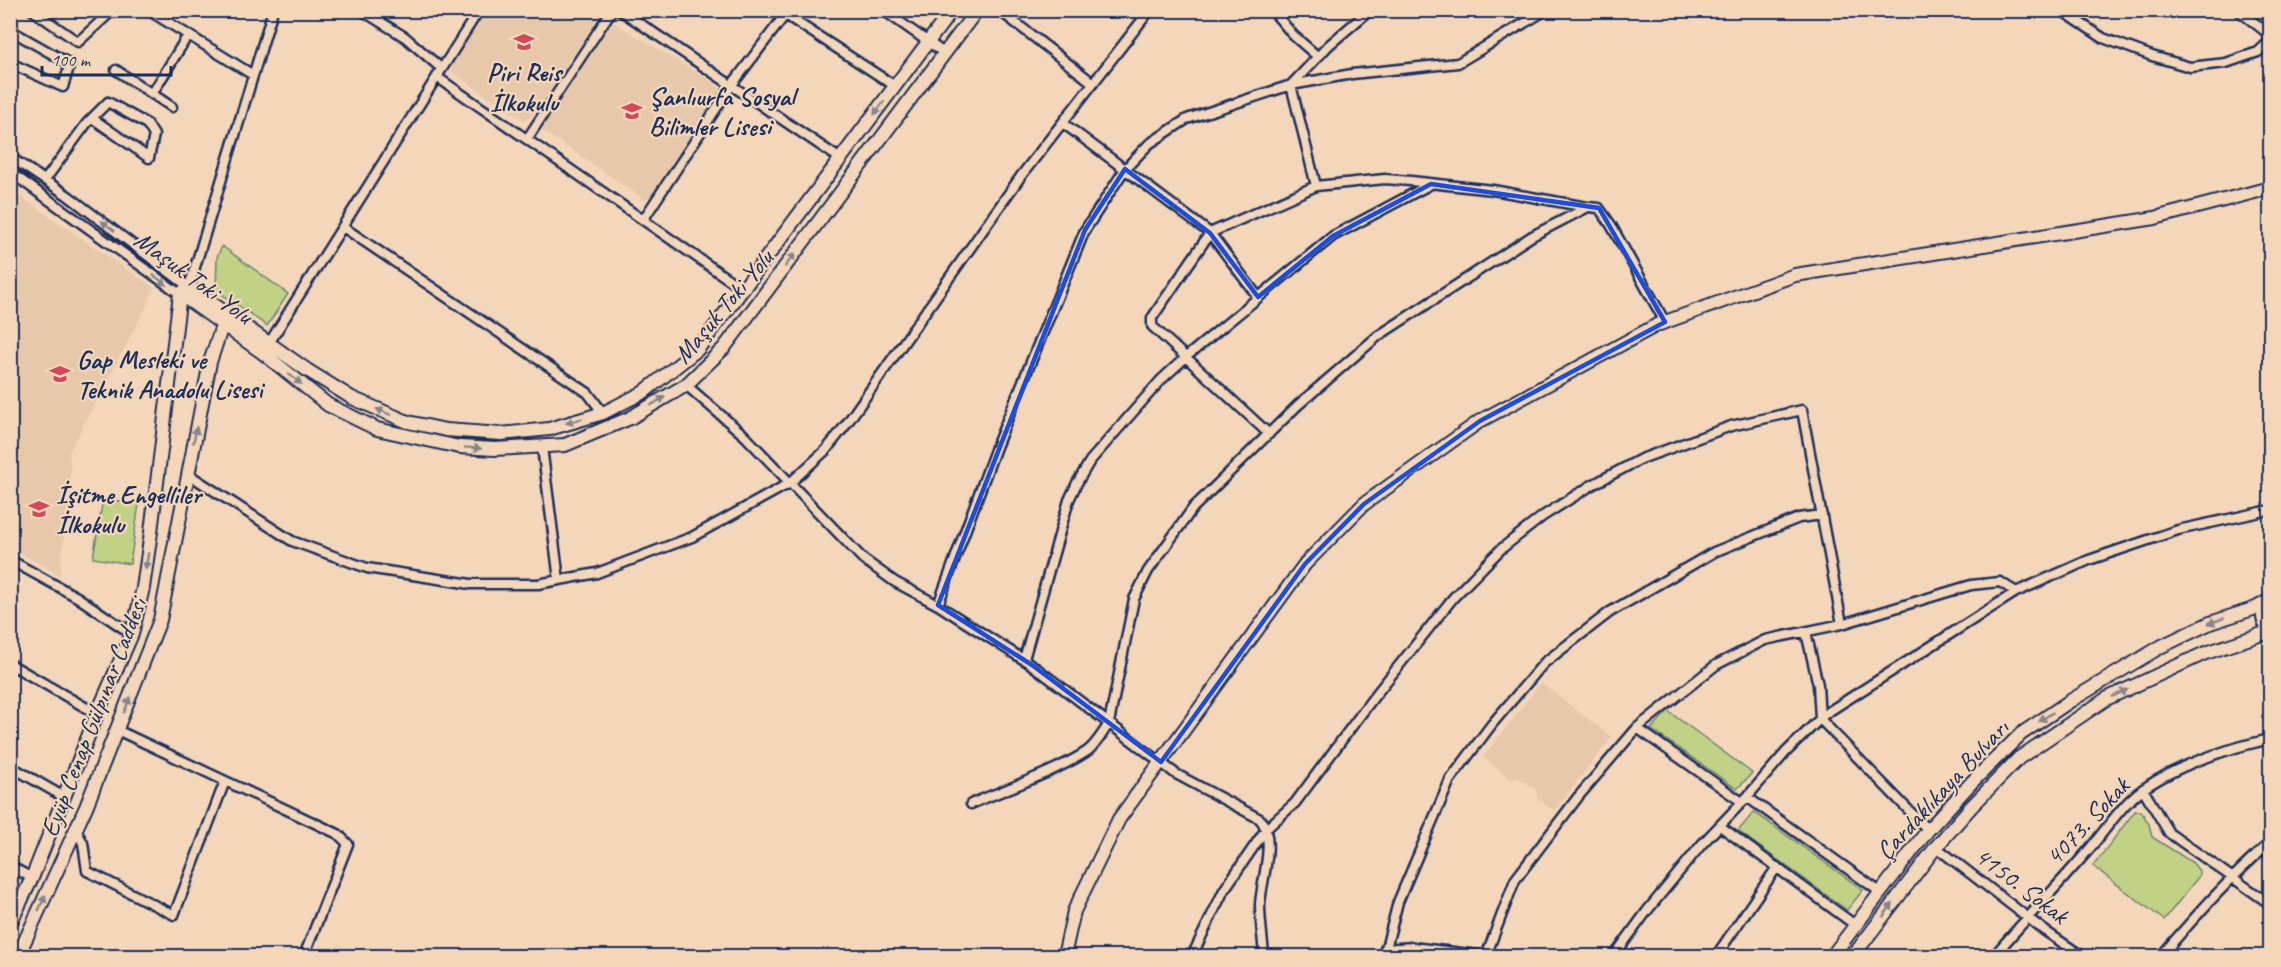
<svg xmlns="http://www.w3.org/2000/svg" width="2281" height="967" font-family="Caveat,sans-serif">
<rect width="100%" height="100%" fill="#f4d7ba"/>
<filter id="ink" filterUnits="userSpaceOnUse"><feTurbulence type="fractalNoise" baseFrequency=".0167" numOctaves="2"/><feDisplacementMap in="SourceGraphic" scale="12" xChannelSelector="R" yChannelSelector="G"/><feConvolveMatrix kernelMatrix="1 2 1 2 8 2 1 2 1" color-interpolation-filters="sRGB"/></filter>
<g filter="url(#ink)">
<path fill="#e8c8aa" d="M495,10H600L601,13L533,116L524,120L453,73L451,66L481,18L491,15Z
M613,22L719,86V97L653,198L644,199L543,131L544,124Z
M10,189L154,288L144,311L69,452L71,469L60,575L11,548Z
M1541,683L1612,737L1554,811L1537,798L1536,789L1518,778L1511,779L1483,757Z"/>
<path fill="#c1d286" stroke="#6e8072" stroke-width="1.5" d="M222,246L288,294L267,326L216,290L217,257Z
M103,499L139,504L130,564L93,558Z
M1668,711L1752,773L1737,789L1651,729Z
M2135,811H2141L2149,824L2152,837L2193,863L2199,871V876L2164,920L2093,866Z
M1754,812L1863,890L1847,910L1738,831Z"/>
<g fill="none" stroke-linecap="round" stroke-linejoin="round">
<g stroke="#1b2f5e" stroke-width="13">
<path id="street" d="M32,10L78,42L113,10
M148,10L253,75
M361,10L405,37L442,69
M620,10L842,160
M778,10L895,86
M883,10L944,53
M999,10L1093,83
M1272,10L1294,36L1317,56
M2061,10L2103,38L2152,56L2190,67L2226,63L2258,52L2270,41
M2238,10L2270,35
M10,30L70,64L63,87L10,63
M116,70L172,107
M437,77L744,290
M152,94L188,35
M1063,123L1210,233L1258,297
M527,139L612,10
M10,157L67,195L189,287L273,10
M10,172L180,294
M45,180L87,123L108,102L147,124L154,135L149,158L92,118
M1316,186L1291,85L1329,45L1370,10
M643,220L731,86L785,15
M343,227L588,393L603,413
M266,348L479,10
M686,385L745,436L863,559L895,582L938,605L1032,665L1176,774L1260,819C1277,839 1261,881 1260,905C1260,922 1263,940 1264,956
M1269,434L1152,326V318L1210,233L1316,186L1385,179L1411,181L1493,190L1587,207
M542,447L559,580
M188,474L292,541L367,568L471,584H538L597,573L692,537L790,483L826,450L845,426L1021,176L1150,10
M10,560L77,597L132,634
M938,605L996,447L1085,230L1125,169L1149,144L1187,119L1291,85L1352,74L1458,63L1546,10
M1806,632L1818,685L1820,719L1928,830
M1024,659L1069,500L1077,483L1090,461L1161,380L1186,357L1333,236L1431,184
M10,664L97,714
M1637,728L1742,802
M117,730L338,834L348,844L304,956
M10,766L64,797
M2143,789L2169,833L2270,904
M1747,797L1880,892
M971,804C1006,789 1055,772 1086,752C1096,745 1103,733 1109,723L1134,599L1148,571L1193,508L1298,405L1378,336L1532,236L1588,207L1599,208L1611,225L1665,322
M1720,826L1855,925
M76,830L83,843L87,871L174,915L225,781
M1936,847L2045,931L2082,956
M10,866L32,878
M1385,949L1412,947L1486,956
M1192,956L1224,890L1266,829L1295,803L1373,698L1453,598L1501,549L1543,516L1592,485L1641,459L1731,426L1802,410L1842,624
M1384,956L1398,902L1450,780L1492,724L1544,663L1610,612L1714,552L1799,518L1822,515
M1486,956L1515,880L1578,797L1637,728L1716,665L1765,640L1842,624L1971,585L2000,582L2016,592
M1614,956L1647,911L1702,844L1747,797L1786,752L1825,714L2016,592L2089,560L2178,530L2270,510
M1716,956L1777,867
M1994,956C2025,919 2060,884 2091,847C2108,827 2122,804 2143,789C2181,763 2226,749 2270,739
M2161,956C2196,916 2230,877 2270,843"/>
</g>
<g stroke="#1b2f5e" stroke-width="16">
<path id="secondary" d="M180,294L263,353L328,405L377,429L459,447L495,449L565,445L630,418L686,385L724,348L977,10
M180,294L189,287L307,370L352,398L408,422L446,430L501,434L549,429L603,413L644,392L698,349L952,10
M2270,601C2260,610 2261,621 2270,630
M10,924L32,878L97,714L132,634L143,588L151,532L180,294
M18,956L86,807L160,620L210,362L222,326L221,318
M1064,956L1074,911L1119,819L1305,564L1364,504L1480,421L1657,325L1795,275L2155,218L2270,188
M1832,956L1928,830L1972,782L2021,734L2070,701L2162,646L2210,623L2256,608L2270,600
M1853,956L1936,847L1971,807L2019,758L2106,699L2203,654L2262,634L2270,633"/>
</g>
<use href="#street" stroke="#f4d7ba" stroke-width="8"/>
<use href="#secondary" stroke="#f4d7ba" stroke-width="12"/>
</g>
<defs><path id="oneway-solid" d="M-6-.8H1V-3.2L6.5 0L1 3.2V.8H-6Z" transform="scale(1.5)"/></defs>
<g fill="#88838c">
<use href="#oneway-solid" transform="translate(879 108) rotate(126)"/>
<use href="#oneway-solid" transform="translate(108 226) rotate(-143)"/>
<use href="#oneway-solid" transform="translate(790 260) rotate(-53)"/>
<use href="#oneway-solid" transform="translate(160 280) rotate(36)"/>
<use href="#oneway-solid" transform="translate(295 379) rotate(38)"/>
<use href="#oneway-solid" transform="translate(658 401) rotate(-31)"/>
<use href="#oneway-solid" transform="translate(384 412) rotate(-157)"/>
<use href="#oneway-solid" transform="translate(574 421) rotate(164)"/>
<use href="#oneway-solid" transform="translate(195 435) rotate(-79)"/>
<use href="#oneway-solid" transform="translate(473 448) rotate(4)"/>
<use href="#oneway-solid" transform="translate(147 561) rotate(99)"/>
<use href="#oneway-solid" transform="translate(2216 621) rotate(160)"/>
<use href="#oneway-solid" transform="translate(2120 693) rotate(-25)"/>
<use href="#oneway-solid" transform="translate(127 705) rotate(-69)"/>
<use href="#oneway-solid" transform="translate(2046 717) rotate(146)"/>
<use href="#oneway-solid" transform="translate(42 903) rotate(-65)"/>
<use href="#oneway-solid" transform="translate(1888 910) rotate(-53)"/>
</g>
</g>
<path fill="none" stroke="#1d4ed8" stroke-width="4.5" stroke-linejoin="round" d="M1125,169L1210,233L1258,297L1333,236L1431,184L1599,208L1665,322L1480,421L1364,504L1305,564L1161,762L1032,665L938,605L1085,230Z"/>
<defs>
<g id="school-bare" transform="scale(1.62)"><path d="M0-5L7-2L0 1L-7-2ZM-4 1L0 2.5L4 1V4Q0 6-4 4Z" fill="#d1495b" stroke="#f4d7ba" stroke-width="2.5" paint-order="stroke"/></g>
</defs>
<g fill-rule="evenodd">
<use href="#school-bare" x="524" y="42"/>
<use href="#school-bare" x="632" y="111"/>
<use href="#school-bare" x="60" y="374"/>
<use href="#school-bare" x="39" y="509"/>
</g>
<g text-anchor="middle" stroke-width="4.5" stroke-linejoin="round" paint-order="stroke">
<g font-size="26" font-weight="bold" fill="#1b2f5e" stroke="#f4d7ba" text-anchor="start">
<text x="524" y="81" text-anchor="middle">Piri Reis<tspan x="524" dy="30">İlkokulu</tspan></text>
<text x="649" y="105">Şanlıurfa Sosyal<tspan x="649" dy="30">Bilimler Lisesi</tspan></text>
<text x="77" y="368">Gap Mesleki ve<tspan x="77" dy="30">Teknik Anadolu Lisesi</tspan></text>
<text x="56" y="503">İşitme Engelliler<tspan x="56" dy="30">İlkokulu</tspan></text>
</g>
<g font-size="26" fill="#1b2f5e" stroke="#f4d7ba">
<text transform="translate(194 277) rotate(36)" y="9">Maşuk Toki Yolu</text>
<text transform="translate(723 306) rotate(-50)" y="9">Maşuk Toki Yolu</text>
<text transform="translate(93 717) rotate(-69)" y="9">Eyüp Cenap Gülpınar Caddesi</text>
<text transform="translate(1942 789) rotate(-47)" y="9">Çardaklıkaya Bulvarı</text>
<text transform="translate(2087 821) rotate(-47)" y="9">4073. Sokak</text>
<text transform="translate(2022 885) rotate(37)" y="9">4150. Sokak</text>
</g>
</g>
<rect width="2281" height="967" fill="none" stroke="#f4d7ba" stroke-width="36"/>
<rect x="18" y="18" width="2245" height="931" fill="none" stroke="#1b2f5e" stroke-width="2" filter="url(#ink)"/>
<path d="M42 66v9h129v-9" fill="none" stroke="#1b2f5e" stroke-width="3"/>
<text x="51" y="66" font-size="18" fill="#1b2f5e" stroke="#f4d7ba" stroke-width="4.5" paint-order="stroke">100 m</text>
</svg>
